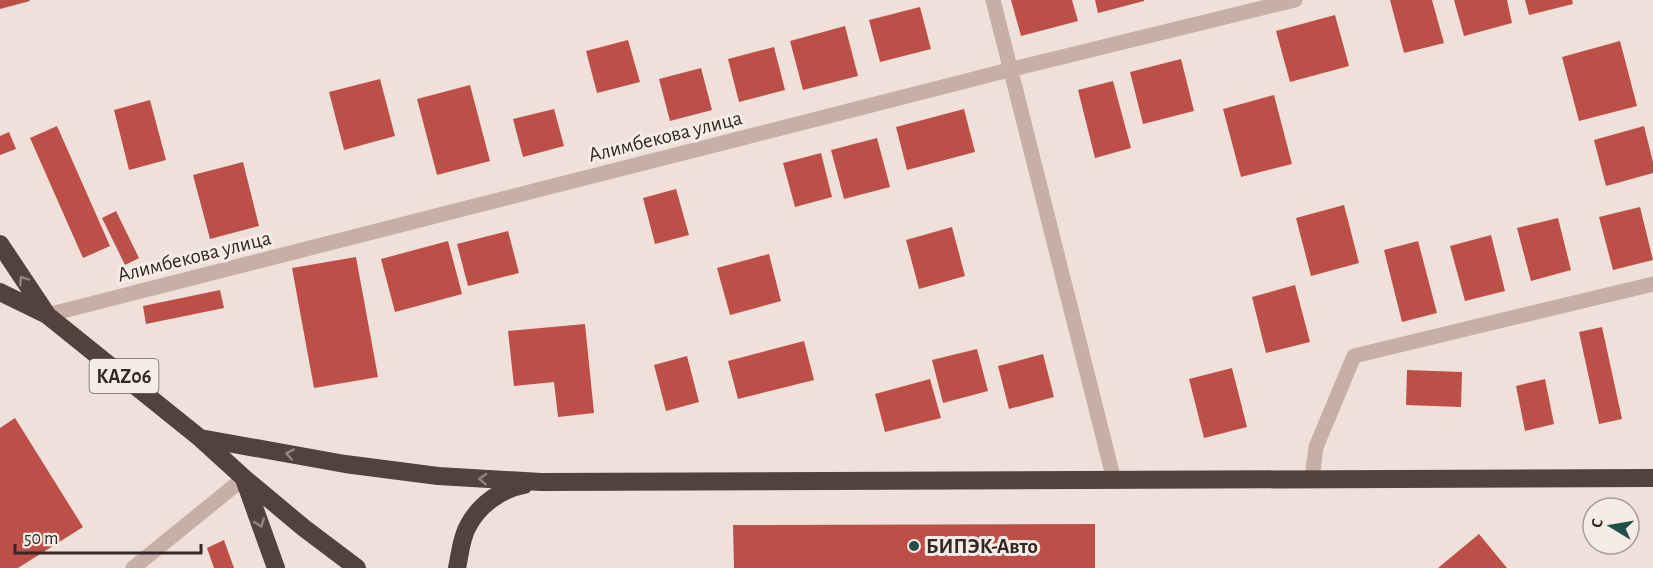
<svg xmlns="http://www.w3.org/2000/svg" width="1653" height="568" font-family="'Alegreya Sans',sans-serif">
<rect width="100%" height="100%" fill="#efe0d9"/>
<path fill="#bd4f49" d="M0,0H29L30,1L0,9Z
M1011,0H1072L1078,21L1021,36Z
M1095,0H1144V1L1098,13Z
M1390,0H1432L1444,43L1404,53Z
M1454,0H1507L1512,23L1464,36Z
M1525,0H1572L1573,4L1529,15Z
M920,7L931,49L880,62L869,20Z
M1335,15L1349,66L1290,82L1276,31Z
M845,26L858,76L803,90L790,41Z
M628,40L640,82L597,93L586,51Z
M1620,41L1637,106L1579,121L1562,57Z
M774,47L785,90L739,102L728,59Z
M1181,59L1194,111L1143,124L1130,72Z
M701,68L712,110L670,121L659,79Z
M380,79L395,136L344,150L329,92Z
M1113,81L1131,148L1095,158L1078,90Z
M470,85L490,161L437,175L417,99Z
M1274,95L1292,164L1241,177L1223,109Z
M150,100L166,160L129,170L114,110Z
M554,109L564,146L523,157L513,119Z
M964,109L975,152L907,170L896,127Z
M57,126L110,246L83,258L30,138Z
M1644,126L1653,162V173L1606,186L1594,140Z
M9,132L16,149L0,155V136Z
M877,138L890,187L844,199L831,150Z
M821,153L832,197L795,207L783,163Z
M243,162L259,226L210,239L193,175Z
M676,189L689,235L655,244L643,198Z
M1344,205L1359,263L1311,276L1296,218Z
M1640,207L1653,260L1613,270L1599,217Z
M116,211L139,258L125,265L102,218Z
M1558,218L1571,270L1531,281L1517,228Z
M952,227L965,276L919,289L906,240Z
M508,231L519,273L468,286L457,244Z
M1491,235L1505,291L1465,301L1450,246Z
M448,241L462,294L395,312L381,259Z
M1418,241L1437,313L1402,322L1384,250Z
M769,254L781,301L730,315L717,268Z
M356,257L378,377L314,388L292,268Z
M1295,285L1310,342L1266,353L1252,297Z
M220,290L224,308L146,324L143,306Z
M585,324L594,413L558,417L554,382L514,386L508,331Z
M1602,327L1622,419L1599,424L1579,332Z
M804,341L814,380L738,399L728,361Z
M977,349L988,391L943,403L932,360Z
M1043,354L1054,397L1009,409L998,366Z
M687,356L699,402L666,411L654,365Z
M1232,368L1247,427L1204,438L1189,379Z
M1407,370L1462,372L1461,407L1406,405Z
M930,379L941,418L885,432L875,394Z
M1545,379L1554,424L1525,431L1516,386Z
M15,418L83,527L18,568H0V428Z
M1095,524V568H734L733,525Z
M1479,534L1507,568H1438Z
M224,540L234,568H214L207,548Z"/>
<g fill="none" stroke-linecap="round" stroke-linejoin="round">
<path stroke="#c6afa6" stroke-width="15" d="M993,0L1114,480
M47,315L1009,70L1295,0
M1312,479L1316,447L1354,356L1653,284
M133,568L244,478"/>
<path stroke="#53413e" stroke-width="18" d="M0,244L46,313
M0,292L47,315L200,438L244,478L304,528L357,568
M200,438L345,464L438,476L541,482L1653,478
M244,479L276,568
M457,568C460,555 461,538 468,526C479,505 501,489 524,485"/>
</g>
<defs><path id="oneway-chevron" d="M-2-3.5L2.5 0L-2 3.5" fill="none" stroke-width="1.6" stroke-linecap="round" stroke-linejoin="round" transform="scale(1.5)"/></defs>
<g stroke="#958581">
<use href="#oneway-chevron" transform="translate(23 280) rotate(-124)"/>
<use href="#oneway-chevron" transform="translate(290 454) rotate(-170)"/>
<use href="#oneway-chevron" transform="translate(483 479) rotate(-177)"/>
<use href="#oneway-chevron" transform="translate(260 523) rotate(70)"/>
</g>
<circle fill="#1f514a" stroke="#f7ebe5" stroke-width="2" cx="914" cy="546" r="6"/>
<g text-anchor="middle" stroke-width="6" stroke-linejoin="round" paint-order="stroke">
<rect fill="#f7ebe5" stroke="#6e625f" stroke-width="1.5" x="89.5" y="359" width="69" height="34" rx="4.5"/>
<g font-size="20" font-weight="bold" fill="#332826">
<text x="124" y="383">KАZ06</text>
</g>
<g font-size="21" fill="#332826" stroke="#f7ebe5">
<text transform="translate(665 136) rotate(-14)" y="7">Алимбекова улица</text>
<text transform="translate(194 256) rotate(-14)" y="7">Алимбекова улица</text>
</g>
<g font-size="21" font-weight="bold" fill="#332826" stroke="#f7ebe5" text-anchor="start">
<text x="926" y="553">БИПЭК-Авто</text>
</g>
</g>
<g transform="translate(1611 526) rotate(281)"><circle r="28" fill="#f7ebe5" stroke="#a99d99" stroke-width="1.5"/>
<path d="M0-4.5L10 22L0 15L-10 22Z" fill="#1f514a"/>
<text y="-9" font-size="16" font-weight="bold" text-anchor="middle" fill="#332826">С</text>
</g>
<path d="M15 544v9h186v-9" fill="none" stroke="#332826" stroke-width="3"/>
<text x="24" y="544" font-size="18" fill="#332826" stroke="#f7ebe5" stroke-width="4.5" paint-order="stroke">50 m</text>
</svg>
